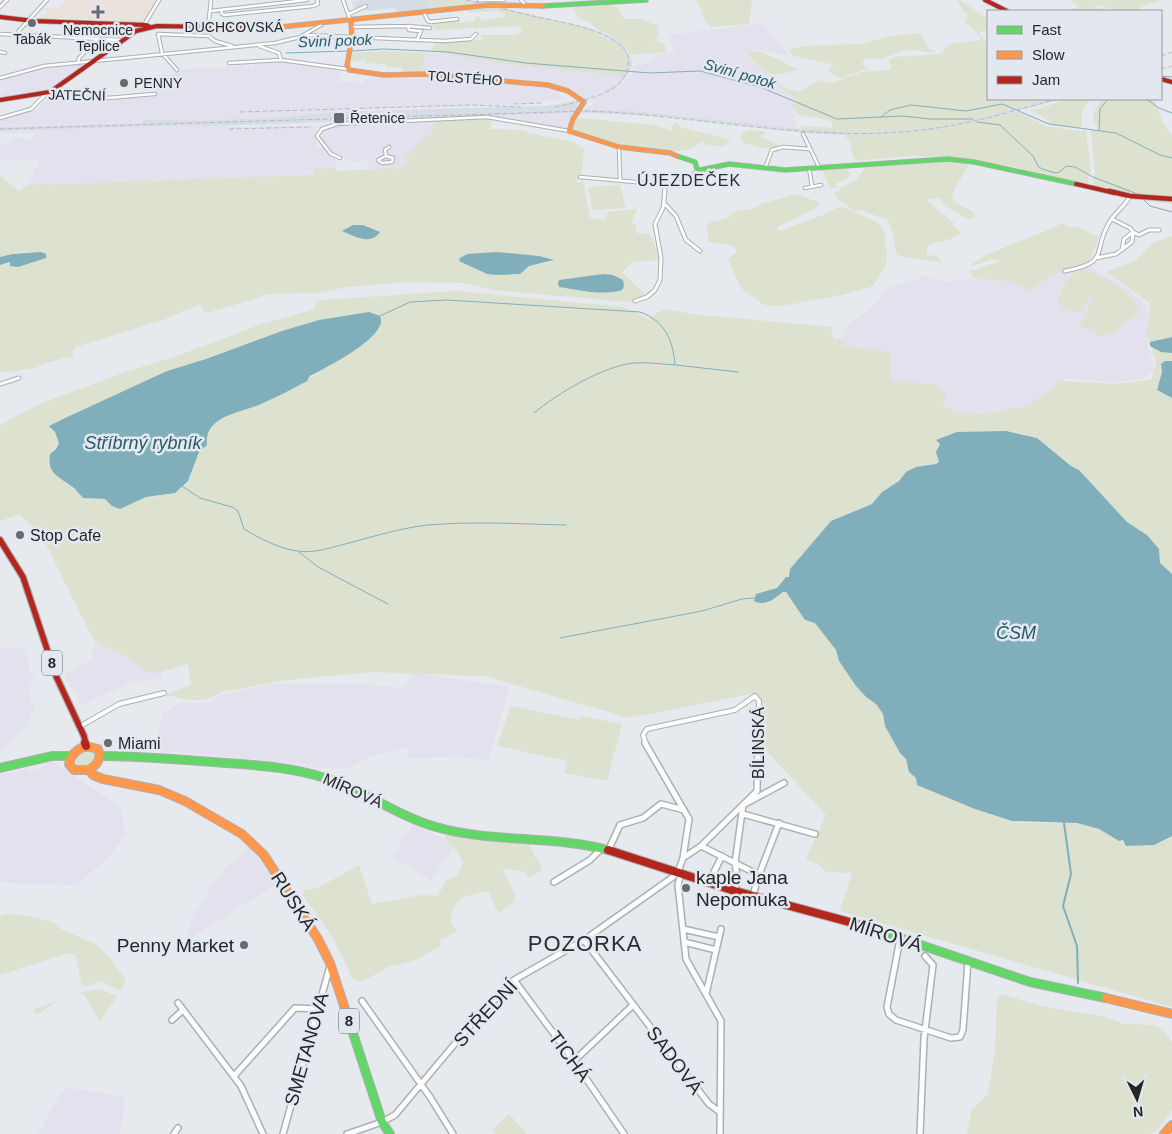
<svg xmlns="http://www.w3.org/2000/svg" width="1172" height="1134" font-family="Helvetica,sans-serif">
<rect width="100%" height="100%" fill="#e6e9ed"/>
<path fill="#d7dde7" d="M360,0H439L443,8L398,14L395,8L368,11L363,7L354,8L352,2Z
M463,0H470L591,29L612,37L622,44L631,58L632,65L628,75L613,89L577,103V109L636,111L794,128L865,132L916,129L947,125L1048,99H1062L951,128L918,132L866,135L818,134L658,116L593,113L212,126L0,131V127L141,123L143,120L274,118L334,112L547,106L575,101L603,92L617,83L627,70L628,61L609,38L598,33Z"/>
<path fill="#e4e1ee" d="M760,24L764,25L789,55L758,50L744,52L754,63L774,78L770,80L798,100L792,107L797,128L651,112L584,108L593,105V102L590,101L622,84L631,74L635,65L651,63V59H654L653,55L676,53L667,35Z
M427,53H442L507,64L623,76L609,88L585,98L570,89L561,87L560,84L553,85L554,82L420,72Z
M238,62H247L246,68H253L254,64L289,62L325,67L332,69V71H340L339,82L358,81V83H365L364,79L436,76L534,84L554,88L563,99L527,104L356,109L274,118L182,121L171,120V118L145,119L142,122L0,126V119L36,110L47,98L50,96L56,97L58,99L155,94L160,77L163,75L174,74L179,70L237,66Z
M80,63L82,67L46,92L1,98L0,92L9,88L1,89L0,80L45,68Z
M560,113H573L564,130L492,116Z
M434,120L435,129L403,158L408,162L400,168L369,170L367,158L355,163L336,155L332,154L321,138L320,133L334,126Z
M196,125L212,127L326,125L316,129V149L323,148L331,157L337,160L335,168L315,169L314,174L308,175L27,185L41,159L0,161V145L11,143L14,138L30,139L36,133H0V131Z
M1090,266L1128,289L1146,305L1148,311L1147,343L1152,358L1153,370L1143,379L1115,382L1068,379L1061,381L1028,406L983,414L955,413L943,405L938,385L890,380L891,352L842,346V338L849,324L869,310L882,297L886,289L926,276L944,282L974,278L1012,282L1031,292L1040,283L1058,271L1063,270L1068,272Z
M98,642L149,672H161L162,678L132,682L80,706L77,691L73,692L64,672L75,670V666L92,661L93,645Z
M23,647L30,666L28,674H34L29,692L30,697L28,702L37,703L26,726L0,754V649Z
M413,673L510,687L488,760L462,757L407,758L408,748L372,756L347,768L337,769L305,767L306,764L152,750L163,714L179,703H207L221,695L274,684L347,683L404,688Z
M51,761L115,803L121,810L125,833L113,852L77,886L0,882V773L5,774L29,768V772L37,770Z
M413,824L446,840L453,848L431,881L392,856Z
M249,847L276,884L185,942L192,917L213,884L225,869Z
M69,1088L124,1097L123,1103H125L120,1134H38L61,1092Z"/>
<path fill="#eae1da" d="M66,0H157L142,23L63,18L40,19L48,11L44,10L45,8H59Z"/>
<path fill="#dde1cf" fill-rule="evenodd" d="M426,0H436L438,4H441L439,0H463L472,2L468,7L443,8L442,6L429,8Z
M696,0H752L749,24L711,27L704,19L701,8Z
M956,0H960L988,19V30L978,32L988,45V99H1048C1015,108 982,119 948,125C899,133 850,133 802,129V126L832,128V122L825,119L796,114V111L792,107L798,100L769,80L774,78L783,87L799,92L819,80L832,83L862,72L890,70L891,68L889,61L894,57L940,54L951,44L980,40L981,37L965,22L968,16Z
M1069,0H1160L1143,6L1137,11H1124L1095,5L1094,7L1110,11H1069L1080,6Z
M613,5V7H618L624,19H640L658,26V37L654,40C661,42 666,44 666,52L631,55C626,48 620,41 613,36C605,32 596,30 591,23C584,22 575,15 574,8Z
M482,8H497L589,30C607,37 641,52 623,76L507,64L442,53L438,51L431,50L436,42L480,40L483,38L480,37L482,35H516L521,32L522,28L517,26L436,30L432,24L459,20L460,23L474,21L477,16L483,20L504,17L506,15L498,11L468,12L465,10Z
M917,33L922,34L929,49L936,52C926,54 917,49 908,50C891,53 884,62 866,58L862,63L869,70H862L843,78L836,76L828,69L833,66L831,64L794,56L788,50L803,46L863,44L890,36Z
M381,51L427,53L419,73L402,74L403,68L387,67L385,64L366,63L365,60L351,61L352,53Z
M759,51L764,53L799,70C772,77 765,76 747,54V52Z
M1067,99H1089L1082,113L1081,128L1052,125L1044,117L1028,110L1042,108Z
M1103,99H1154L1162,121L1172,135V204L1132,199L1105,187H1093L1095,171L1091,131L1101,129C1088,120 1094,109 1103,99Z
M1017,112L1046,126L1079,131L1081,132L1082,141V130L1086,131L1091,171L1087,185L1030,173L1020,168L956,157L910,156L857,161L853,157L849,139L846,138L844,135L894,134L935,130Z
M576,118L654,125L672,131V126L675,123L683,128L730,139L725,146L707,145L704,142L698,144L692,149L670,152L619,145L573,131L571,128Z
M492,119L490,129L523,130L533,135L534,134L574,142L584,149L582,172L576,182H581L583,179L590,218L605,220L608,212L637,209L631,223L636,225V233L650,234L660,260L633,262L622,272L647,297L627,302L495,290L463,283L403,282L349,287L315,293L268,294L231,306L206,313L200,304L166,319L76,347L73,351L74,358L68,359V357L43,364L36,368L0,373V265L46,254C33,250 13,253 0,257V176L19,191L27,185L314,175L315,169L335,168V171L400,168L408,162L403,158L435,129L434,120ZM496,252L552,262L529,266L525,270L483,273L477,269L482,253Z
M752,130L765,132L764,135L760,136L779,146L764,149L742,142L740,137L744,132Z
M926,161H948L969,165L952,193L954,202L975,213L974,216L976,217L967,219C960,214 940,205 941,198L926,200L954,223L953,225L961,233C953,242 936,239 927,247V255L937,256L942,262L903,257L896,254L893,233L888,220L860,210L855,211L837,199L835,193L843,186L856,180L866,166Z
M846,167L850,174L849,177L836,183V188H830L822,169Z
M620,185L626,208L592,210L588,187Z
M796,194L818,202L819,205L815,209L779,226L777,229L779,231L826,214L841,206L877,222L885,233L886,243L884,245C892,259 881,274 873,286L843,295L781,306H769L761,303C754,294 751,298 745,292C737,284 733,269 728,259L738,251L730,245L708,242L707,225L711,222L725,219L738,210L753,209L761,204Z
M1062,223L1070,228L1075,226L1099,237L1089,263C1062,272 1052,270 1031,292L1012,282L974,278L969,271L1002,261L993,259L969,267C978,254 1040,236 1062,223Z
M1172,236V361H1164L1161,364L1162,372L1157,391L1172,398V574L1160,563L1159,549L1147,535L1127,522L1079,470L1071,466L1037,438L1020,433L971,432L937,441L940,444V462L906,472L899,481L882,492L872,504L831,521L790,569L789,577L777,588L775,599L783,592H786L815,622L836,650L839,661L866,697L876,704L883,714L885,726L900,753L906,759L909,772L916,778L917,785L995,816L1023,823H1077L1099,829L1119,841L1172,836V1007L840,911L852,873L825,872L818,864L806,859L826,815L761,745L762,703L756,693L629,718L485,676L371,672L287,680L221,692L205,700H192L165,695L191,685L188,664L161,672H149L123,656L94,641L41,534L20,514L0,521V425L42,403L126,372L177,356L262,324L315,309L316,302L321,300L457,291L623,307L648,319L664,309L692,314L831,327L834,340L842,338L843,346L891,352L890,380L938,385L946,395L943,405L955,413L983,414L1028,406L1061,381L1116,384L1151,380L1156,362L1147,334L1150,303L1106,272L1137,260L1152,243ZM381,325L363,345L297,386L251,407L240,409L217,422L211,427L199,452L188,481L156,497H146L120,509L112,506L105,499L83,498C72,486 56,479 49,464L50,454L59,443L55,432L50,426L167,371L206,359L282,331Z
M1086,270C1104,276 1130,292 1140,309V313L1124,322L1120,330L1113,334L1095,336L1098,331L1079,327L1093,299L1089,298L1080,312L1066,310L1062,308L1059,300L1063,285L1073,276L1070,273Z
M511,706L579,720L580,716L622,724L607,781L564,773L567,761L497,746Z
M84,751L93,752L95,755C94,765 85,769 76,765L75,760L78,755Z
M448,835L529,845L543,870L529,877L523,871L504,869L502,872L506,875C508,886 517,890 514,902L498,913L488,891C464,896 454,897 450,922L457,931L440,941L441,946L413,961L388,967L362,982L352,978L333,938L303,895L305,890L318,888L359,865L372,904L422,895L438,896L446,880L457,876L463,863L458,852L445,839V836Z
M7,914L22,915L53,922L61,929L95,944L110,958L126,981L120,991L101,981L88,986L82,985L75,954H65L0,975V916Z
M99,989L117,996L100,1022L84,994C68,992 51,1005 39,1014L34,1012L35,1009C57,1000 76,992 99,989Z
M1000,995H1005L1041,1006L1106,1017L1124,1024L1156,1025L1166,1033L1172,1043V1110L1158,1129L1151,1134H967L971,1112L988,1094L995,1050L997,999Z
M509,1114L527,1134H495L492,1130Z"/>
<path fill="#80afbb" d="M353,225H363L380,232C371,246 354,236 342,231Z
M41,252L46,254V258L18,267L10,266V262L0,265V257L12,254Z
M496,252L539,256L554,260L529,266L520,274L497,275L487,274L459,261L460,258L467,254Z
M603,274L613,275L623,280L624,286L622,290C602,296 579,290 559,287L558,284L559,280Z
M369,312L380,316C390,336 325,368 310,376L307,381C292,389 277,397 261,404C242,413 204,415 207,445L199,452L188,481L175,493L146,497L120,509L112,506L105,499L83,498C79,494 76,489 71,486C58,476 47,474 50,454L56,449L59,443L55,432L49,426L63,419L167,371L206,359L282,331L319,320Z
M1172,337V353L1161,352L1150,346V342Z
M1165,361H1172V398L1157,390L1162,372L1161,364Z
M1006,431L1037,438L1071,466L1079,470L1127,522L1147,535L1159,549L1160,563L1172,574V836L1154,845L1126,846L1123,840L1119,841L1099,829L1077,823L1012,821L975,809L917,785L916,778L909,772L906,759L900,753L885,726L883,714L876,704L866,697L856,686L839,661L836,650L815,623L805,620L786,592H783C774,599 765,607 754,601L756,594L777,588L786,577H789L790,569L831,521L872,504L882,492L899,481L906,472L916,467L936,464L939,462L936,452L940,444L936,440L957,432Z"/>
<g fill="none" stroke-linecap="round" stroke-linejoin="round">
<path stroke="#80afbb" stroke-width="1" d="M352,51L384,49L448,52L526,63L650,73L700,71L760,87L837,119L903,116L930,119H973
M286,53L348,51
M1161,76L1172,77
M1146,99L1159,108L1172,113
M881,117L890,110L911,105L966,111L1002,104L1049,124L1116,133L1160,155L1172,158
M977,122L1000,125L1033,156L1038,166L1042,169L1055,173L1060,172L1066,166L1075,167L1093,177L1140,195
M1099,130L1100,109L1108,99
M1142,198L1150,206L1172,212
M380,316L410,302L447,300L640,312C665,321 673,340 675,365C661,364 647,362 633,363C602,367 558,393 534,413
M676,365L738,372
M182,486L200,498L232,507L238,511L244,529C261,539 278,548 297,551C315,554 332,547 349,543C375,536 401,528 428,525C474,521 520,524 566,525
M299,552L318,567L388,604
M560,638L702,611L742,599L755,598"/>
<path stroke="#80afbb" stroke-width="2" d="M1064,823L1071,874L1063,906L1077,946L1078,983"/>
<g stroke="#adafb2" stroke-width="4.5">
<path id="street-far3" d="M343,0L351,22
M479,0H504
M521,0L524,3L523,6
M0,7L7,0
M221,10L222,14L225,15L313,6L318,4L317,0
M211,11L307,0
M424,13L428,21L431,22L457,19
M349,14L366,6
M144,25L159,0
M408,26L430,28
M352,27L408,26L409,30L421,31L417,40
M208,28L211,0
M0,34L123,40
M16,34L47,0
M305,35L444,41L471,39L476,34
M259,46L279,53L281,60
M0,52L5,53
M78,63L79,58L98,38
M229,63L281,60L347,69
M177,70L162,53L158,34L209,36L215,41L232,46
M0,78L44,66L275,43L300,37L321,25
M0,118L31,109L47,93C80,104 121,96 155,94
M803,134L819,167
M619,147L620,180
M386,156L393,158L392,162L382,163L378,160Z
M386,156L385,150L389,147
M340,158L331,154L317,136L322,129L337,124L487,117L569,131
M765,168L772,150L783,147L810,149
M809,168L812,186
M580,177L668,185L686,181L698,170
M805,188L821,185
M664,193L665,186"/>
</g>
<g stroke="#adafb2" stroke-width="5">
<path id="street-far2" d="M664,203L676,216L686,240L700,251
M1122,250L1124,239L1133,232L1139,235L1149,230H1159
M1096,258L1116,254L1132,242L1133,232L1130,228L1112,219
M1065,271C1112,262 1091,252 1110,221C1116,212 1125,206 1130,196
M635,301L647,297L655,290L660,280L661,258L655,224L663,208L665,191
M0,384L19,378"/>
</g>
<g stroke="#adafb2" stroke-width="6">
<path id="street-far1" d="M79,727L119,704L164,693
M646,744L643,735L647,729L735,710L755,696L759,701L758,744"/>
</g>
<g stroke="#adafb2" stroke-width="8">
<path id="street" d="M645,743L689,819L683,858
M743,814L815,834
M701,846L759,875L779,823
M608,851L620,825L643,818L661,804L684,810
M683,858L701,846L757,791L758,743
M681,873L678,885L686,959L721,1021L720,1134
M554,882L590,860L601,849
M709,882L722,856
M735,891L737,876L735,863L743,805L784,783
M753,895L759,875
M683,929L719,937
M900,939L887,1007L889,1014L896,1020L951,1038L960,1037L963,1030L968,961
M584,940L709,1104L720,1112
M684,942L716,950
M514,980L574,1061L624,1134
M706,994L721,929
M362,1001L430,1097L453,1134
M178,1003L241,1086L263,1134
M172,1020L183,1010
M574,1061L633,1005
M234,1076L295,1008L318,1009
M174,1134L178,1128
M283,1134L330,966
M347,1134L382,1122L395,1115L474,1021L514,980L584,940L673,877L678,872L683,858
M920,1134L924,1039L933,965L925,956"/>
</g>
<g stroke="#adafb2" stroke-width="5.5">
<path id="fast-far1" d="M543,6L646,0
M677,156L695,162L697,169L700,170L729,164L785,170L948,159L974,162L1076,184"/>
</g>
<g stroke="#adafb2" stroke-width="10">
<path id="fast" d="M100,756C138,756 175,759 213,762C251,765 289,766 325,778C364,790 397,816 436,827C492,843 552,835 608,850
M0,768L52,756H71
M868,927L1030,982L1106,998
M350,1024L382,1122L390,1134"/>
</g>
<g stroke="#adafb2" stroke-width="5.5">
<path id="slow-far1" d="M351,22L352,37L347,66L349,70L384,75L425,74L548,85L568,91L584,102L573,119L569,131L619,147L670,153L677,156
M271,28L489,5L543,6"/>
</g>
<g stroke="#adafb2" stroke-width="10">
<path id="slow" d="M86,746L98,749C102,759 97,765 89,770H74L69,764C71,754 77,749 86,746Z
M89,770L93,775L103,779L159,790L185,801L242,834L264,855L318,939L330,963L350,1024
M1106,998L1172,1014
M1164,1134L1172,1125"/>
</g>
<g stroke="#adafb2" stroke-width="5.5">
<path id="jam-far3" d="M985,0L1007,11
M0,17L34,21L146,25L150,27
M1161,79L1172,82
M0,100L50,92L136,31L157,26L271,28
M1076,184L1115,193"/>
</g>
<g stroke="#adafb2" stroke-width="6">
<path id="jam-far2" d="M1109,191L1130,196L1172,199"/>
</g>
<g stroke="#adafb2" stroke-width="8">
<path id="jam-far1" d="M0,540L23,577L56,676L84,736L86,744"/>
</g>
<g stroke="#adafb2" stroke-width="10">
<path id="jam" d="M85,743L86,746
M608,850L735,891L868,927"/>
</g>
<use href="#street-far3" stroke="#fbfcfc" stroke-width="2.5"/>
<use href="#street-far2" stroke="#fbfcfc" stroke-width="3"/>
<use href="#street-far1" stroke="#fbfcfc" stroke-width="4"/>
<use href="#street" stroke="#fbfcfc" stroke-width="5"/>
<use href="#fast-far1" stroke="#63d668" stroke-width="4"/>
<use href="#fast" stroke="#63d668" stroke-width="8"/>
<use href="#slow-far1" stroke="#ff974d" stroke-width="4"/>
<use href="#slow" stroke="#ff974d" stroke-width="8"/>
<use href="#jam-far3" stroke="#b3261e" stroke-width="4"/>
<use href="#jam-far2" stroke="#b3261e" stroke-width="4.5"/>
<use href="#jam-far1" stroke="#b3261e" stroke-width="5.5"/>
<use href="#jam" stroke="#b3261e" stroke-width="8"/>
<path stroke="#b8b9ba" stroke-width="1" stroke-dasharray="5 2.5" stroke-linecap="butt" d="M466,0C488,5 511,11 533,16C558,22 608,28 625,50C630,57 629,63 627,71C620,96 576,102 555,107
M1161,56L1172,52
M1161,69L1172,66
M514,104L542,103
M240,112L470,105L521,107
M0,129L588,111C688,115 787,137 886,133C944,131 1001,115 1057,99
M229,129L312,127"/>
</g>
<g fill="#686a6e" stroke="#e3e8f0" stroke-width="2">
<path d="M95.5 4.5h5v5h5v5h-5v5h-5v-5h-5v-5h5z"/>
<circle cx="32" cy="23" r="5"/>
<circle cx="124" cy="83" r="5"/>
<rect x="333" y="112" width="12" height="12" rx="2.5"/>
<circle cx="20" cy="535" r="5"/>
<circle cx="108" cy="743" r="5"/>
<circle cx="686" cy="888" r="5"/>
<circle cx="244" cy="945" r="5"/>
</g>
<g text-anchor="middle" stroke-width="5" stroke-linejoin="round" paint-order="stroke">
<g font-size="14" fill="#242629" stroke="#e3e8f0">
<text x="234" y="32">DUCHCOVSKÁ</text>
<text transform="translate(465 78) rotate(4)" y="5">TOLSTÉHO</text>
<text transform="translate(77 95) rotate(1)" y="5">JATEČNÍ</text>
</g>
<g font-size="14" fill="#242629" stroke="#e3e8f0">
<text x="98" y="35">Nemocnice<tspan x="98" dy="16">Teplice</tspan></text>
<text x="32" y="44">Tabák</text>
<text x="134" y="88" text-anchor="start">PENNY</text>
<text x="350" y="123" text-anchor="start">Řetenice</text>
</g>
<g font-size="15" font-style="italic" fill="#245a67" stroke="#e3e8f0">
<text transform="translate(335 41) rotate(-2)" y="5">Sviní potok</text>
<text transform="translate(740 74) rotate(16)" y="5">Sviní potok</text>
</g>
<g fill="#e3e8f0" stroke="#5d6065" stroke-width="1">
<rect x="42" y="650.5" width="20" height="25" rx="4"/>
<rect x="339" y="1008.5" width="20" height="25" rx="4"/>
</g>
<g font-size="15" font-weight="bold" fill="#242629">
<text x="52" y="668">8</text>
<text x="349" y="1026">8</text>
</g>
<g font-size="16" letter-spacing="1" fill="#292d33" stroke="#e3e8f0">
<text x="689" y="186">ÚJEZDEČEK</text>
</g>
<g font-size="16" fill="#242629" stroke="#e3e8f0" text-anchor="start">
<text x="30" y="541">Stop Cafe</text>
<text x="118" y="749">Miami</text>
</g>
<g font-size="16" fill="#242629" stroke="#e3e8f0">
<text transform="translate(758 743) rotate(-90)" y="6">BÍLINSKÁ</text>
<text transform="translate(353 790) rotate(24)" y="6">MÍROVÁ</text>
</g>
<g font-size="18" font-style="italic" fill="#245a67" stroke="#e3e8f0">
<text x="143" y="449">Stříbrný rybník</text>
<text x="1016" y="639">ČSM</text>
</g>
<g font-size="19" fill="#242629" stroke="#e3e8f0" text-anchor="start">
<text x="696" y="884">kaple Jana<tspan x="696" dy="22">Nepomuka</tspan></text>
<text x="234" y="952" text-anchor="end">Penny Market</text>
</g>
<g font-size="19" fill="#242629" stroke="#e3e8f0">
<text transform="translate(294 901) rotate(57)" y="7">RUSKÁ</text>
<text transform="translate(886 934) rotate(18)" y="7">MÍROVÁ</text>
<text transform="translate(485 1013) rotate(-47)" y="7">STŘEDNÍ</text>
<text transform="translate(306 1049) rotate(-74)" y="7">SMETANOVA</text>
<text transform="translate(570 1056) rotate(54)" y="7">TICHÁ</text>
<text transform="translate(675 1060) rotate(53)" y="7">SADOVÁ</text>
</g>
<g font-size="22" letter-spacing="1" fill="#292d33" stroke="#e3e8f0">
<text x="585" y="951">POZORKA</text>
</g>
</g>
<rect x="987" y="10" width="175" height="90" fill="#e3e8f0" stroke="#979aa0"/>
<rect x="997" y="26" width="25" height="8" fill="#63d668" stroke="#979aa0"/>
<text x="1032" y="35" font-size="15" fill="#242629">Fast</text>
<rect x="997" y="51" width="25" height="8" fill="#ff974d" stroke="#979aa0"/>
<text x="1032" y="60" font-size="15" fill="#242629">Slow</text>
<rect x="997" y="76" width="25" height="8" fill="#b3261e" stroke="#979aa0"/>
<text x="1032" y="85" font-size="15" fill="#242629">Jam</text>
<g transform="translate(1137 1099) rotate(175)" stroke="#e3e8f0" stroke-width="4" paint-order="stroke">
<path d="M0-4L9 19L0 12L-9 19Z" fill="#242629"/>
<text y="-8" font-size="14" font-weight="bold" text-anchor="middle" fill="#242629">N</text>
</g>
</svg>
